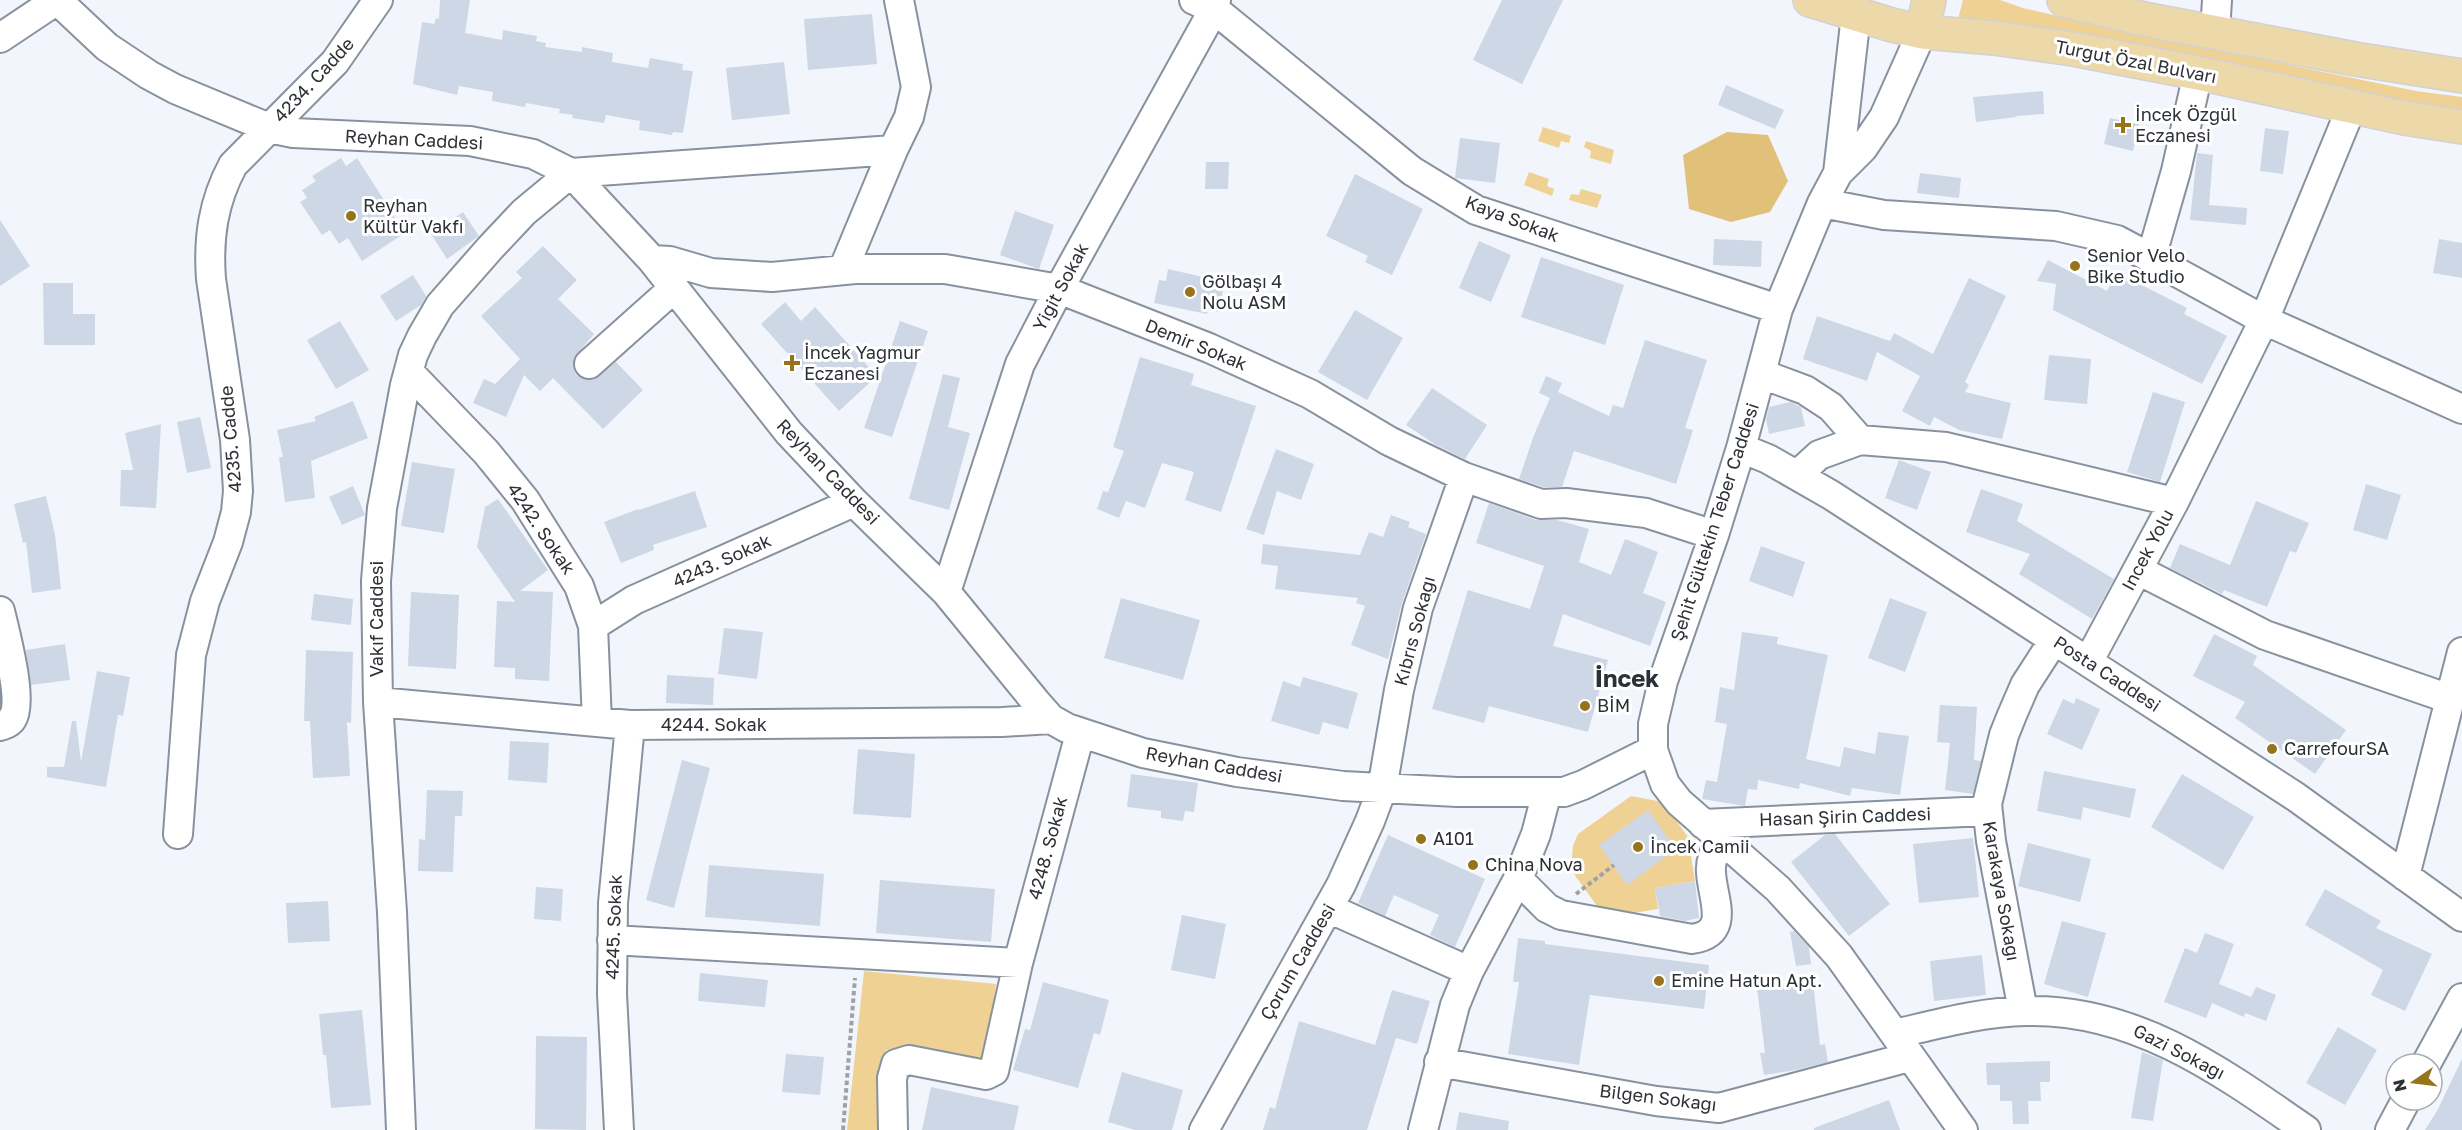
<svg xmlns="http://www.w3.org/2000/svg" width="2462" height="1130" font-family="'Golos Text',sans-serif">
<rect width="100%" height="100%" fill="#f2f6fc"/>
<path fill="#eed193" d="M1963,0H2000L2023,8L2110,28L2416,91L2462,97V111L1958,19Z
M1543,127L1571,136L1569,143L1561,141L1559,148L1538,141Z
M1586,141L1614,150L1611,164L1590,158L1591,151L1584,147Z
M1529,172L1549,179L1547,186L1554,189L1552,196L1524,185Z
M1581,189L1602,195L1597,208L1569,200L1571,194L1579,195Z
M1631,796L1663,802L1688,837L1695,881L1655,888L1658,909L1609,917L1602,913L1574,874L1571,867L1573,846L1578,834Z
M864,971L996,984L985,1058L886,1050L878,1130H847Z"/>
<path fill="#e1c079" d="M1727,132L1768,135L1788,181L1770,212L1731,222L1689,209L1683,155Z"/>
<path fill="#cdd7e6" d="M440,0H470L465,33L502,40L503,30L537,36L536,41L546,43L545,47L582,52V47L613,53L612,62L648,68L650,58L683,64L682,70L693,71L683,133L673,132L672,135L639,130L640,121L606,115L604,123L572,118L573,115L559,113L560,109L526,103L525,107L492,101L493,92L459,86L457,95L413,84L422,22L434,24L436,18L439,19Z
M1502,0H1563L1522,84L1473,60Z
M872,14L877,64L808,70L804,19Z
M784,62L790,114L732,120L726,68Z
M1726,85L1784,110L1775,129L1718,105Z
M2043,91L2044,114L2015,116L2017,117L1976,122L1973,97Z
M2110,118L2139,124L2133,151L2104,144Z
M2265,128L2289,131L2283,174L2260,171Z
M1460,138L1500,143L1495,183L1455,178Z
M2197,153L2213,155L2209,205L2247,208L2246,225L2190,220Z
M341,158L346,166L357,158L405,233L362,261L348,238L339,244L330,230L322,235L300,202L307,198L302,190L316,181L312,176Z
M1206,162H1229L1228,189H1205Z
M1920,173L1961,178L1959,198L1917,193Z
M1355,174L1423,209L1392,275L1365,262L1368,256L1326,236Z
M1015,211L1054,225L1039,269L1000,255Z
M463,212L479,236L447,259L431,234Z
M0,220L30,266L0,286Z
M1714,239L1762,241L1761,267L1713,265Z
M2439,239L2462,243V278L2433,273Z
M1479,241L1511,255L1491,302L1459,288Z
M543,246L577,280L558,299L594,334L574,358L573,367L576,375L583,379L593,380L616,362L643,390L603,429L553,378L540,391L524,375L506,417L473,403L484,379L495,384L520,359L481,316L522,278L516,272Z
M1541,257L1624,285L1605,345L1521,317Z
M2048,260L2107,291L2116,272L2187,308L2184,314L2227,336L2202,384L2053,310L2056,284L2037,281Z
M1168,269L1225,282L1218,312L1208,310L1207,314L1154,303L1159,280L1166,281Z
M413,275L426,296L421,305L396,321L380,296Z
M1969,278L2006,296L1965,382L1969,385L1965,392L2011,403L2002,439L1959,430L1934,417L1930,426L1902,411L1920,376L1877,352L1867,381L1803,359L1817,316L1890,341L1894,333L1933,354Z
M43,283H73V314H95V345H44Z
M785,302L801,321L815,307L877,376L839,411L761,324Z
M1355,310L1403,338L1367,400L1318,372Z
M340,321L369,370L336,389L307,340Z
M900,321L928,331L892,437L864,428Z
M1645,340L1707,360L1685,428L1693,430L1676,484L1574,451L1562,487H1543L1519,479L1534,435L1550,398L1539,393L1546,376L1562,383L1558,392L1609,416L1613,405L1623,408Z
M2049,355L2091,359L2087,404L2044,400Z
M1140,357L1194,374L1191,385L1256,406L1221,512L1185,500L1194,472L1162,463L1145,508L1126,501L1119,518L1097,509L1103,491L1108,492L1124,451L1113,447Z
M943,374L960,378L948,427L970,433L949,510L909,499Z
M1432,388L1487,425L1465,459L1436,445L1406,425Z
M2153,392L2185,402L2160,482L2127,472Z
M353,401L368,438L311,461L315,498L285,502L279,457H283L277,430L316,421L314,417Z
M1790,402L1801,407L1805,426L1769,434L1766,419L1769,407Z
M200,417L211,468L187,473L177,422Z
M161,424L156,508L120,506L121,470H133L125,433Z
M1276,449L1314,464L1301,500L1277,491L1264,535L1246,529Z
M1899,460L1931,472L1917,510L1885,498Z
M412,462L455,469L444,533L401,526Z
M2366,484L2401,495L2387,540L2353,530Z
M353,486L365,515L342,525L329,497Z
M1981,489L2023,504L2017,521L2114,579L2092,619L2019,574L2030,554L1966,532Z
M695,491L707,527L653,545L654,550L621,563L604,522L638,509L639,510Z
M46,496L55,535L61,589L32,593L26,542L23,543L14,504Z
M498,499L548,570L520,591L553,592L549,681L515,679V668L494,667L497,601L515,602L477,547L485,507Z
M2256,501L2309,523L2296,553L2290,551L2267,607L2224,590L2222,594L2170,568L2180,544L2230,565Z
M1489,503L1536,520H1557L1589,529L1579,562L1611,575L1625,539L1658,552L1643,593L1666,602L1650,646L1563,614L1553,646L1608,660L1588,732L1489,706L1484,723L1432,709L1468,590L1530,609L1544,566L1476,543Z
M1391,515L1410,522L1408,527L1426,534L1402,603L1388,659L1351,645L1365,606L1356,603L1358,598L1275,589L1278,566L1261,564L1263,544L1360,555L1369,532L1383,537Z
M1761,546L1805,562L1793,597L1749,581Z
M411,592L459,595L456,669L408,666Z
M314,594L353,599L351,625L311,620Z
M1121,598L1200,620L1183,680L1104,658Z
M1890,598L1927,612L1905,672L1868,658Z
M724,628L763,632L757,679L718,674Z
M1742,632L1778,637L1777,644L1828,655L1806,759L1840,767L1844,747L1875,754L1878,732L1909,736L1900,795L1852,788L1850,796L1800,783L1799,789L1758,780L1757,790L1748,789L1745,806L1702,799L1706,780L1717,782L1727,724L1715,722L1720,687L1734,690Z
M2214,634L2257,656L2253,665L2346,730L2315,774L2235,718L2245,702L2193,676Z
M65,644L70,680L31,685L26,650Z
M306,650L353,652L351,723L347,722L350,776L313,778L310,721H304Z
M97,671L130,677L123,716L118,715L106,787L47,777V767H64L72,721H76L81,762Z
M667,675L714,678L713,705L666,703Z
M1303,677L1358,693L1348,729L1323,722L1319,735L1271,721L1283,681L1300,687Z
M2076,698L2100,709L2082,750L2047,734L2063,699L2074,704Z
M1940,705L1977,707L1974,760L1981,761L1973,794L1945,790L1950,743L1937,742Z
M510,741L549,743L547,783L508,780Z
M858,749L915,754L911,818L853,814Z
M682,760L710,768L674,908L646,900Z
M2044,771L2136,789L2130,818L2083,807L2081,820L2037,811Z
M1131,774L1198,783L1194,812L1185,811L1183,821L1161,818V811L1127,807Z
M2182,774L2254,817L2223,870L2151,827Z
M427,790L463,791L462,816H455L453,872L418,871L419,839L425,840Z
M1648,810L1676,849L1627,885L1599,845Z
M1835,834L1890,904L1849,936L1791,862L1825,835Z
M1388,835L1485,879L1455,947L1430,935L1439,915L1394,895L1385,916L1358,903Z
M1973,838L1979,897L1919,903L1913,844Z
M2028,843L2091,859L2080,902L2018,886Z
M709,865L824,874L820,926L705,917Z
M880,880L995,889L991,942L876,933Z
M1695,881L1699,918L1685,921L1660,916L1655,888Z
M536,887L563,889L561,921L534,919Z
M2325,889L2381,921L2376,928L2432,954L2405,1011L2371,995L2383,970L2305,925Z
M328,901L330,941L288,943L286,903Z
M1182,915L1226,924L1215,979L1171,970Z
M2062,921L2106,933L2088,997L2044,984Z
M1794,931L1809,947L1811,964L1796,966L1790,932Z
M2205,933L2234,944L2219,984L2251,997L2256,987L2276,995L2266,1021L2245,1013L2244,1017L2212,1003L2206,1018L2164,1002L2185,948L2197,953Z
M1518,938L1545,941V944L1709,965L1704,1009L1590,995L1579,1065L1508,1054L1519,982H1513Z
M1982,955L1986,995L1934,1001L1930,961Z
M700,973L768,980L765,1007L698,1001Z
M1043,982L1109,1000L1100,1035L1094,1033L1078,1088L1013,1070L1025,1029L1030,1030Z
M1813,982L1820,1045L1825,1044L1828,1062L1796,1070L1764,1075L1760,1053H1765L1757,988Z
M1392,990L1430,1001L1417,1044L1396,1038L1367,1130H1263L1270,1107L1275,1109L1299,1021L1375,1045Z
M362,1010L371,1105L331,1108L326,1055H323L319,1014Z
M2338,1027L2377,1050L2345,1105L2306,1083Z
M536,1036L587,1037L586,1130L535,1129Z
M2142,1052L2163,1060L2153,1121L2131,1118Z
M786,1054L824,1057L820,1095L782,1092Z
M2462,1059V1130H2425L2438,1109Z
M2050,1061V1082H2040L2041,1101H2028L2029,1124H2013L2012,1101H2000V1085H1987L1986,1063Z
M1122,1072L1183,1090L1172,1130H1135L1108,1122Z
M931,1087L1019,1106L1014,1130H922Z
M1889,1100L1900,1130H1814V1128Z
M1459,1112L1509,1121L1508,1130H1456Z"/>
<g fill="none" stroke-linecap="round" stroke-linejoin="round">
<g stroke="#88929f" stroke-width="32">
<path id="minor" d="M57,0L107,47L149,75L175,89L269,128L293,133L470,141L533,154L571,173L652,260L789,433L854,502L946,592L1036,702L1051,719L1067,728L1143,753L1237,772L1343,786L1457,792H1564L1583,785L1653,750
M1194,0L1214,9L1412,171L1476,210L1778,309
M1922,32L1884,117L1863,148L1838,173L1822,203L1778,309L1741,448L1714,535L1663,681L1653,724V750L1665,784L1679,802L1778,889L1839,956L1963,1130
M2215,32L2217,0
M0,38L57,0
M2198,73L2176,171L2151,258L2264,320L2462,409
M1838,173L1856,15
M1822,203L1884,215L2056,226L2117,240L2151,258
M652,260L670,261L711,273L772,277L855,269H945L1059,289L1209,348L1310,394L1389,441L1464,477L1541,504L1566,503L1646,513L1714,535
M843,270L893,150L909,117L916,87L899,0
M589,364L674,288
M409,372L486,452L525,500L579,586L593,626L597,722
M1762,374L1805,390L1831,407L1860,440
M1741,448L1768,459L1831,495L2296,797L2462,917
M1797,475L1819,455L1860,440L1946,447L2174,502
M2138,570L2265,635L2450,699
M946,592L1020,364L1059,289L1214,9L1216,0
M0,611C5,632 24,703 12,719C9,724 5,724 0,726
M593,626L634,600L854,502
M2088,662L2174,502L2264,320L2352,106
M378,702L630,725L1002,722L1051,719
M1703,824L1987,811
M178,834L191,655L205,601L228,542L236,512L238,491L235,440L211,279C208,238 213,202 233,165L335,62L378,0
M2405,876L2462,652
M1518,879L1547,908L1561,915L1692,939C1732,933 1712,899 1711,872C1710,860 1715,851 1721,841
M1328,908L1469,971
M612,940L1018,963
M2023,1011L1991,841L1987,804L2004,735L2012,715L2025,685L2054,640
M1895,1034C1938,1024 1981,1012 2026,1011C2134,1008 2221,1071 2306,1130
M1439,1062L1656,1101L1719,1108L1909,1057
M2426,1064L2462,998
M401,1130L392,912L378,702L376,581L382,508L405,385L413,355L422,336L440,305L491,247L524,212L571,173L893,150
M619,1130L612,994L613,903L630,725
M893,1130L892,1078L896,1064L909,1060L986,1075L994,1071L1018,963L1080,734
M1204,1130L1341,885L1370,821L1382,789L1399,690L1418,608L1464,477
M1423,1130L1455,1005L1469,971L1518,879L1536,834L1547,792
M2390,1130L2406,1100"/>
</g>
<g stroke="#d1d2d3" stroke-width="36">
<path id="major" d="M1810,0L1892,25L1922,32L1994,38L2073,49L2198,73L2404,118L2462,127
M2064,0L2149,20L2355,59L2462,76
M1922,32L1929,0"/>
</g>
<path stroke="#9ea2a8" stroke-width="4" stroke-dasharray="4.5 3" stroke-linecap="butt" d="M1576,894L1614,865
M843,1130L855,978"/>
<use href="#minor" stroke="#fff" stroke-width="28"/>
<use href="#major" stroke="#edd8a9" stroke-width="33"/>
</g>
<g fill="#96741c" stroke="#fff" stroke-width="2">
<path d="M2120 116h6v6h6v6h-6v6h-6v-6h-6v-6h6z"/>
<circle cx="351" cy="216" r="6"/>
<circle cx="2075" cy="266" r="6"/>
<circle cx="1190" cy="292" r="6"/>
<path d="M789 354h6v6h6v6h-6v6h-6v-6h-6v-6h6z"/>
<circle cx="1585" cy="706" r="6"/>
<circle cx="2272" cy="749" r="6"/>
<circle cx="1421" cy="839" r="6"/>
<circle cx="1638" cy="847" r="6"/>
<circle cx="1473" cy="865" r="6"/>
<circle cx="1659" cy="981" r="6"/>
</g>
<g text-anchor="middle" stroke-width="6" stroke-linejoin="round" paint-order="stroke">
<g font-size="18" fill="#2d3136" stroke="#fff">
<text transform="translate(2136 62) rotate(11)" y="6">Turgut Özal Bulvarı</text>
<text transform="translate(314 80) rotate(-47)" y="6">4234. Cadde</text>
<text transform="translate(414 140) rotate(3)" y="6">Reyhan Caddesi</text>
<text transform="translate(1512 219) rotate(21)" y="6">Kaya Sokak</text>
<text transform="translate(1061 287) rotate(-62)" y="6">Yiğit Sokak</text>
<text transform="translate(1196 345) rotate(22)" y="6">Demir Sokak</text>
<text transform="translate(231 439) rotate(-95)" y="6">4235. Cadde</text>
<text transform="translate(828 472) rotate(46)" y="6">Reyhan Caddesi</text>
<text transform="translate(1715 522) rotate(-72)" y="6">Şehit Gültekin Teber Caddesi</text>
<text transform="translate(541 529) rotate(56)" y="6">4242. Sokak</text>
<text transform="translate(2148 550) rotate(-62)" y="6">Incek Yolu</text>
<text transform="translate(722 561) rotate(-24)" y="6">4243. Sokak</text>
<text transform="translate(377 619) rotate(-90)" y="6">Vakıf Caddesi</text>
<text transform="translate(1415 631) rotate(-75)" y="6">Kıbrıs Sokağı</text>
<text transform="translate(2107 674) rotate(33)" y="6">Posta Caddesi</text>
<text x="714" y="731">4244. Sokak</text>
<text transform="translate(1214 765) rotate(10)" y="6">Reyhan Caddesi</text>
<text transform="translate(1845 817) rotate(-2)" y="6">Hasan Şirin Caddesi</text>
<text transform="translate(1048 848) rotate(-75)" y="6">4248. Sokak</text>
<text transform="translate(2001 891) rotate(80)" y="6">Karakaya Sokağı</text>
<text transform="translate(614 927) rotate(-88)" y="6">4245. Sokak</text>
<text transform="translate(1298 962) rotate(-60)" y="6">Çorum Caddesi</text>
<text transform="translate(2179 1052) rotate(27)" y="6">Gazi Sokağı</text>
<text transform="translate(1658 1098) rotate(7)" y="6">Bilgen Sokağı</text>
</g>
<g font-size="18" fill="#2d3136" stroke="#fff" text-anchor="start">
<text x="2135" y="121">İncek Özgül<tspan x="2135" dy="21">Eczanesi</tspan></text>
<text x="363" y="212">Reyhan<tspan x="363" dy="21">Kültür Vakfı</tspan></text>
<text x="2087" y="262">Senior Velo<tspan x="2087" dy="21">Bike Studio</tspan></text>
<text x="1202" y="288">Gölbaşı 4<tspan x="1202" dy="21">Nolu ASM</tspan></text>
<text x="804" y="359">İncek Yağmur<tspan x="804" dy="21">Eczanesi</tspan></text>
<text x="1597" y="712">BİM</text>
<text x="2284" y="755">CarrefourSA</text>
<text x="1433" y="845">A101</text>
<text x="1650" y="853">İncek Camii</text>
<text x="1485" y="871">China Nova</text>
<text x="1671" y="987">Emine Hatun Apt.</text>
</g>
<g font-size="24" font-weight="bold" fill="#2d3136" stroke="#fff">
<text x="1627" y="687">İncek</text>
</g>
</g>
<g transform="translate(2414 1082) rotate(256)"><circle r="28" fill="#ffffff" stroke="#abadaf" stroke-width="1.5"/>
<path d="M0-4.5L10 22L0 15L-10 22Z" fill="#96741c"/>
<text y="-9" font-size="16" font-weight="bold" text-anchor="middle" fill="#2d3136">N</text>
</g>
</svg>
